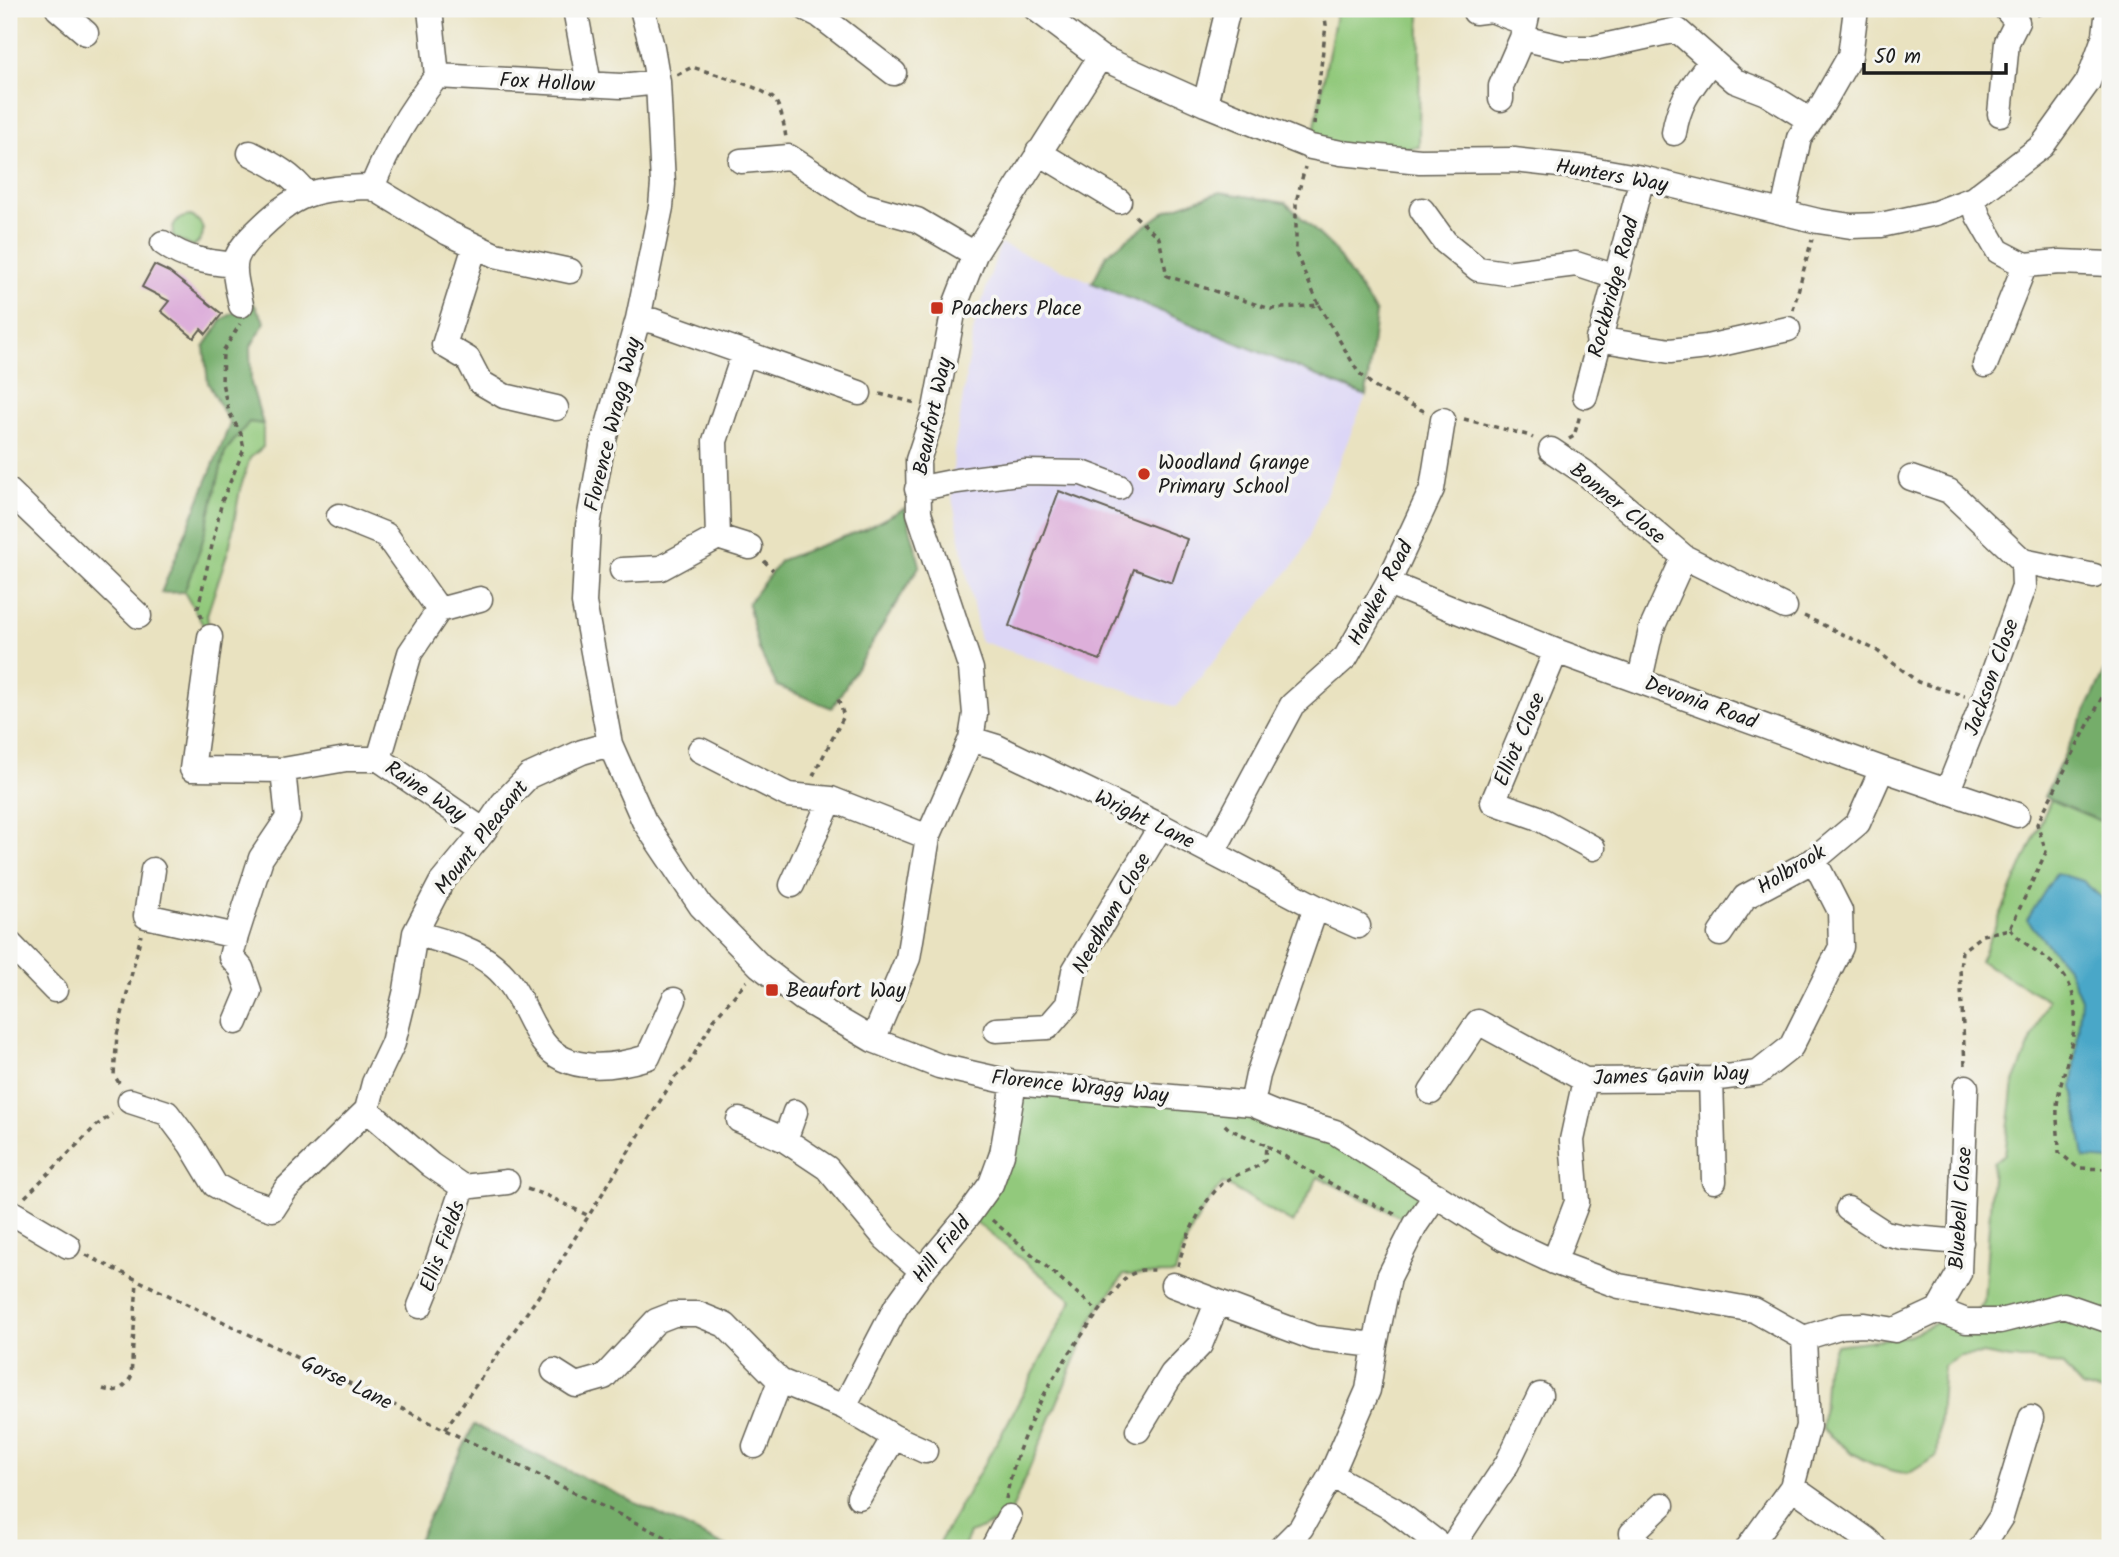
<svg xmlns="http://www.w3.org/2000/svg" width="2119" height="1557" font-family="Kalam,sans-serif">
<rect width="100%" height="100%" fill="#f6f6f2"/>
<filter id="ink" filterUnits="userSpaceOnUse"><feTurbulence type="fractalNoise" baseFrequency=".0143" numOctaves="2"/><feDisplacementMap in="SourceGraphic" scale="14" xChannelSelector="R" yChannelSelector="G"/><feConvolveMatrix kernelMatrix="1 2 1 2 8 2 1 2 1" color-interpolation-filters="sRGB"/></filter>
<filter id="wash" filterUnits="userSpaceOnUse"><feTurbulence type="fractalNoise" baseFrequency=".00686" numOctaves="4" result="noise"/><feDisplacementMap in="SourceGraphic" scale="28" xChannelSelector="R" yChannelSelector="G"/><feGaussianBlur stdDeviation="1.57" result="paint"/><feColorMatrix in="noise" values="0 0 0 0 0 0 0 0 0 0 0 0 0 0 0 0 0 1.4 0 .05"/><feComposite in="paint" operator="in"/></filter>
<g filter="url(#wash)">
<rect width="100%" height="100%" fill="#e9e2c0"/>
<path fill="#dcd6f6" d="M1000,244L1366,396L1301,556L1176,707L980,641L952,497L954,452L974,328Z"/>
<path fill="#92c97b" stroke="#57724c" stroke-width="2" d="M1337,9H1420L1419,147L1341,153L1311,147Z
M191,216C206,223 207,237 193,247L173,237C171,223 177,217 191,216Z
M249,422L263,424V447L250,458L240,489L230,545L207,615L210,637L184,592L201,547L225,452Z
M2052,797L2110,822V1394L2082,1387L2063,1366L2030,1359H2010L1983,1354L1961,1356L1944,1366L1937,1456L1908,1474C1866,1466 1855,1456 1822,1429L1826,1367L1836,1345L1907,1336L1940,1321L1962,1331L1984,1302L1993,1162L2005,1154L2014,1082L2048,1000L1980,961Z
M1014,1083L1276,1114L1436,1195L1416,1224L1318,1177L1293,1223L1223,1183C1200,1210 1184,1240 1175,1274L1124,1275L1094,1315L1009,1517L970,1533L963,1548H936L1006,1426L1072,1300L968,1216Z"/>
<path fill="#75ad6b" stroke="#486444" stroke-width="2" d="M1220,192L1286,203L1333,248L1376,313L1366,396L1092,283L1107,254L1167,210Z
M252,301L265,322L250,348L251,383L263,424L249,422L225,452L201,547L184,592L161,593L230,424L208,383L204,347L222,320Z
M905,508L920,565L832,708L777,686L759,650L748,603L781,560L865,529Z
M2110,661V825L2044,797Z
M474,1425L729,1548H414Z"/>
<path fill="#49a7c8" stroke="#326272" stroke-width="2" d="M2056,873L2083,881L2105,901L2104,935L2110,940V1160L2084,1158L2073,1087L2081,999L2067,967L2027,920Z"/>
<g id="blocks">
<path fill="#ddafda" d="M154,265L169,272L222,314L206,334L201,329L194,338L161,311L169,301L142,287Z
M1059,491L1187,539L1172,583L1134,569L1100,660L1009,626Z"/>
</g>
</g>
<g filter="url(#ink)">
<use href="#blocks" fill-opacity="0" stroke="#646155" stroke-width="2"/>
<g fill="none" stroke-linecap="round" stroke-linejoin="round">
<g stroke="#646155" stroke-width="27">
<path id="minor" d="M58,9L86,33
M575,9L589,84
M642,9L652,47L658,82L663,184L661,207L638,319L602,447L588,525L584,603L610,744L644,821L701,906L760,966L803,999L873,1040L939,1066L1014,1083L1252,1104L1276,1114L1335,1132L1505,1239L1554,1262L1619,1286L1754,1310L1804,1338
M807,9L819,15L894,73
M1036,9L1100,57L1205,104L1311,147L1341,153L1420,161L1514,160L1586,168L1642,178L1818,221L1851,226L1881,225L1936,213L1973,199L2042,146L2088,82L2105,35L2108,9
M1475,12L1491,10L1525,23
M1522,38L1565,48H1594L1677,30L1735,81L1766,93L1811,121
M437,76L621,86L658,82
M1501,99V86L1522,38L1527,16
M1205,104L1228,9
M2000,114L2007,42L2017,22L2006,9
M1674,133C1679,100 1692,87 1711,61
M1038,152L1119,201
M250,153C271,164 292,174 306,194
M741,161L789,157L863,205L917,220L975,254
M372,187L448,233L495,255L570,271
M1973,199L1978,216L1998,251L2025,265L2060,262L2110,264
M1422,210L1445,242L1478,269L1506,273L1576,264L1616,277
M1783,211L1799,138L1822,105L1850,56L1856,9
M163,243C186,260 207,262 235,265
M475,246L444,345L468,359L480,382L504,396L556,408
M241,305C239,293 234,278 235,266C235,254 246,242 254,234C296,192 313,188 372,187C390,144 408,113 437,76L430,9
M638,319L654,321L859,393
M1598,339L1670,351L1707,347L1788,329
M1985,365L2025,265
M1585,396L1642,178
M1551,450L1584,472L1684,557L1785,607
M1911,478L1949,491L2023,561L2024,587L1983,702L1948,790
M917,489L957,481L1026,472L1082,473L1119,487
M9,491L139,616
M339,516L386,535L439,610L480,599
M718,537L715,441L744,353
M2023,561L2094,576
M622,570L661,568L718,537L750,547
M1388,583L1556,651L1882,769L2017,815
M210,637L192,769L283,770
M1556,651L1493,802L1536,817L1593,848
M1640,679L1651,630L1684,557
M971,739L997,747L1161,826L1316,907L1358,926
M700,750L788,795L831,799L928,837
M379,759L410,653L439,610
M1213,852L1292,705L1346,657L1388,583L1432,489L1443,420
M153,870L146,916L236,936L261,858L288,818L283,770L346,759H379L484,831
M792,885L831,799
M415,933C442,941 472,947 494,966C519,986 525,1017 543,1042C567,1075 616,1067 648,1057L674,1000
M1720,934L1745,897L1814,860L1858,823L1882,769
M236,936L231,957L241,968L249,991L236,1022
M9,943L55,990
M996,1030L1048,1027L1068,1004L1074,971L1161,826
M873,1040L908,958L928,837L971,739L975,714L971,669L919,513L918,460L935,409L954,308L975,254L1100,57
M1711,1079L1714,1181
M1431,1092L1478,1022L1585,1080L1711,1079L1758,1073L1791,1047L1841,947L1840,911L1814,860
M130,1101L167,1113L191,1145L215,1185L237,1197L273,1209L286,1189L367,1110L374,1083L393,1043L406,990L415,933L441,883L484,831L503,803L529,776L582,752L610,744
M1252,1104L1258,1075L1316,907
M367,1110L431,1165L463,1187L507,1182
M739,1120L785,1140L827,1168L886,1239L922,1271
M785,1140L795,1112
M1848,1209L1885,1233L1902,1237L1961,1242
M9,1211L68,1246
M1554,1262L1577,1202L1572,1140L1585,1080
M1173,1285L1314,1338L1375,1345
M420,1306L437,1264L463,1187
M1938,1310L1966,1321H2000L2064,1305L2110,1321
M1804,1338L1842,1326L1865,1325L1895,1330L1938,1310L1959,1273L1966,1087
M554,1371L576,1385L604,1377L656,1321L674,1314H698L725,1325L780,1381L844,1407L894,1437L925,1451
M844,1407L896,1307L922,1271L968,1216L991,1184L1002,1154L1014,1083
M1138,1430L1172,1374L1200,1345L1217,1303
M755,1446L780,1381
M1331,1475L1393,1509L1444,1548
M1792,1487L1866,1539L1875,1548
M859,1497L894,1437
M993,1548L1009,1517
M1281,1548L1301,1528L1331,1475L1368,1390L1375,1345L1389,1277L1416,1224L1436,1195
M1451,1548L1507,1464L1540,1395
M1645,1548L1633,1538L1632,1533L1662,1505
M1748,1548L1792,1487L1808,1426L1804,1338
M1981,1548L2001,1517L2031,1418"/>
</g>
<path stroke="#646155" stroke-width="3.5" stroke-dasharray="5 5" stroke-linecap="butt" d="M2037,15L2055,9
M677,75L692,67C710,73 764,87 775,100C782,111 784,125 786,138
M1314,125L1326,25L1324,9
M1135,216L1159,238L1167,276L1271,309L1319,305L1296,254V202L1305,167
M1319,305L1358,372L1376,388L1426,412
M1793,310L1812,239
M880,394L916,403
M1464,419L1527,435L1533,438
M1569,439L1574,436L1580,415
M764,561L773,570
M1804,616L1876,650L1918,682L1965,696
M202,618L198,608L222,501L244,449L241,434L229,412L222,383L223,351L240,324
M813,776L844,716L838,699
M2010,929C2024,946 2045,954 2059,970C2092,1004 2065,1059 2058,1098C2055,1115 2059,1135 2059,1152L2078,1168L2110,1169
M1965,1065L1960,969L1962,951L1982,935L2010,929L2046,852L2037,824L2110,682
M119,1083L114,1075L117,1035L141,935
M1267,1146L1342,1190L1399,1216
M527,1189L548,1196L589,1216
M25,1197L96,1126L112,1114
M992,1220L1099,1312
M86,1255L688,1548
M1178,1266C1185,1238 1201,1203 1222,1184C1234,1173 1253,1172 1265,1160L1266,1145L1229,1129L1224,1124
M103,1389C117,1394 124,1388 131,1377L137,1281
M445,1429L540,1294L675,1077L687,1067L714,1019L747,981
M1006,1499C1022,1412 1073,1344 1127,1276L1141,1270H1159
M957,1548H959"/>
<use href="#minor" stroke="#fff" stroke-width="24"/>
</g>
</g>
<g fill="#c8321e" stroke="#f6f6f2" stroke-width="2.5">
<rect x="930" y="301" width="14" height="14" rx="3.5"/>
<circle cx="1144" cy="474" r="7"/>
<rect x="765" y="983" width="14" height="14" rx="3.5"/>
</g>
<g text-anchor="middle" stroke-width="7" stroke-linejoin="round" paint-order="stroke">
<g font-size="21" fill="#1c1c1c" stroke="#f6f6f2">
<text transform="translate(547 82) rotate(3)" y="7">Fox Hollow</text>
<text transform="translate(1612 175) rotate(10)" y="7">Hunters Way</text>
<text transform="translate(1613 287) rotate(-75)" y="7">Rockbridge Road</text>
<text transform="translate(932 416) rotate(-78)" y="7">Beaufort Way</text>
<text transform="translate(612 424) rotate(-76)" y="7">Florence Wragg Way</text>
<text transform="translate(1618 503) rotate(39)" y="7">Bonner Close</text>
<text transform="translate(1380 593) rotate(-62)" y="7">Hawker Road</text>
<text transform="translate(1991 677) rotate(-70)" y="7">Jackson Close</text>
<text transform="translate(1701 702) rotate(20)" y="7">Devonia Road</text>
<text transform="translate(1519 739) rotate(-67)" y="7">Elliot Close</text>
<text transform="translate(426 791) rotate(34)" y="7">Raine Way</text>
<text transform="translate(1145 819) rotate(26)" y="7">Wright Lane</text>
<text transform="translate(481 837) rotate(-52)" y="7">Mount Pleasant</text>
<text transform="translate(1791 869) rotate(-31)" y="7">Holbrook</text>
<text transform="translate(1111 913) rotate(-60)" y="7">Needham Close</text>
<text transform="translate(1671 1075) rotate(-2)" y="7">James Gavin Way</text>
<text transform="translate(1080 1086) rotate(6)" y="7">Florence Wragg Way</text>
<text transform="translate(1960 1208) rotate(-86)" y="7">Bluebell Close</text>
<text transform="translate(442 1246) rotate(-70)" y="7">Ellis Fields</text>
<text transform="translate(941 1249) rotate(-51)" y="7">Hill Field</text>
<text transform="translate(347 1382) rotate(26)" y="7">Gorse Lane</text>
</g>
<g font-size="21" fill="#1c1c1c" stroke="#f6f6f2" text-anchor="start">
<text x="951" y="315">Poachers Place</text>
<text x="1158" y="469">Woodland Grange<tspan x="1158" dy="24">Primary School</tspan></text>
<text x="786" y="997">Beaufort Way</text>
</g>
</g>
<rect width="2119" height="1557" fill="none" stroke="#f6f6f2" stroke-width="35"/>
<path d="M1864 63v10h142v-10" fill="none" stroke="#1c1c1c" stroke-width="3.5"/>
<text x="1874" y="63" font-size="21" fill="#1c1c1c" stroke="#f6f6f2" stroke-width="5" paint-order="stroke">50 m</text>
</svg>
